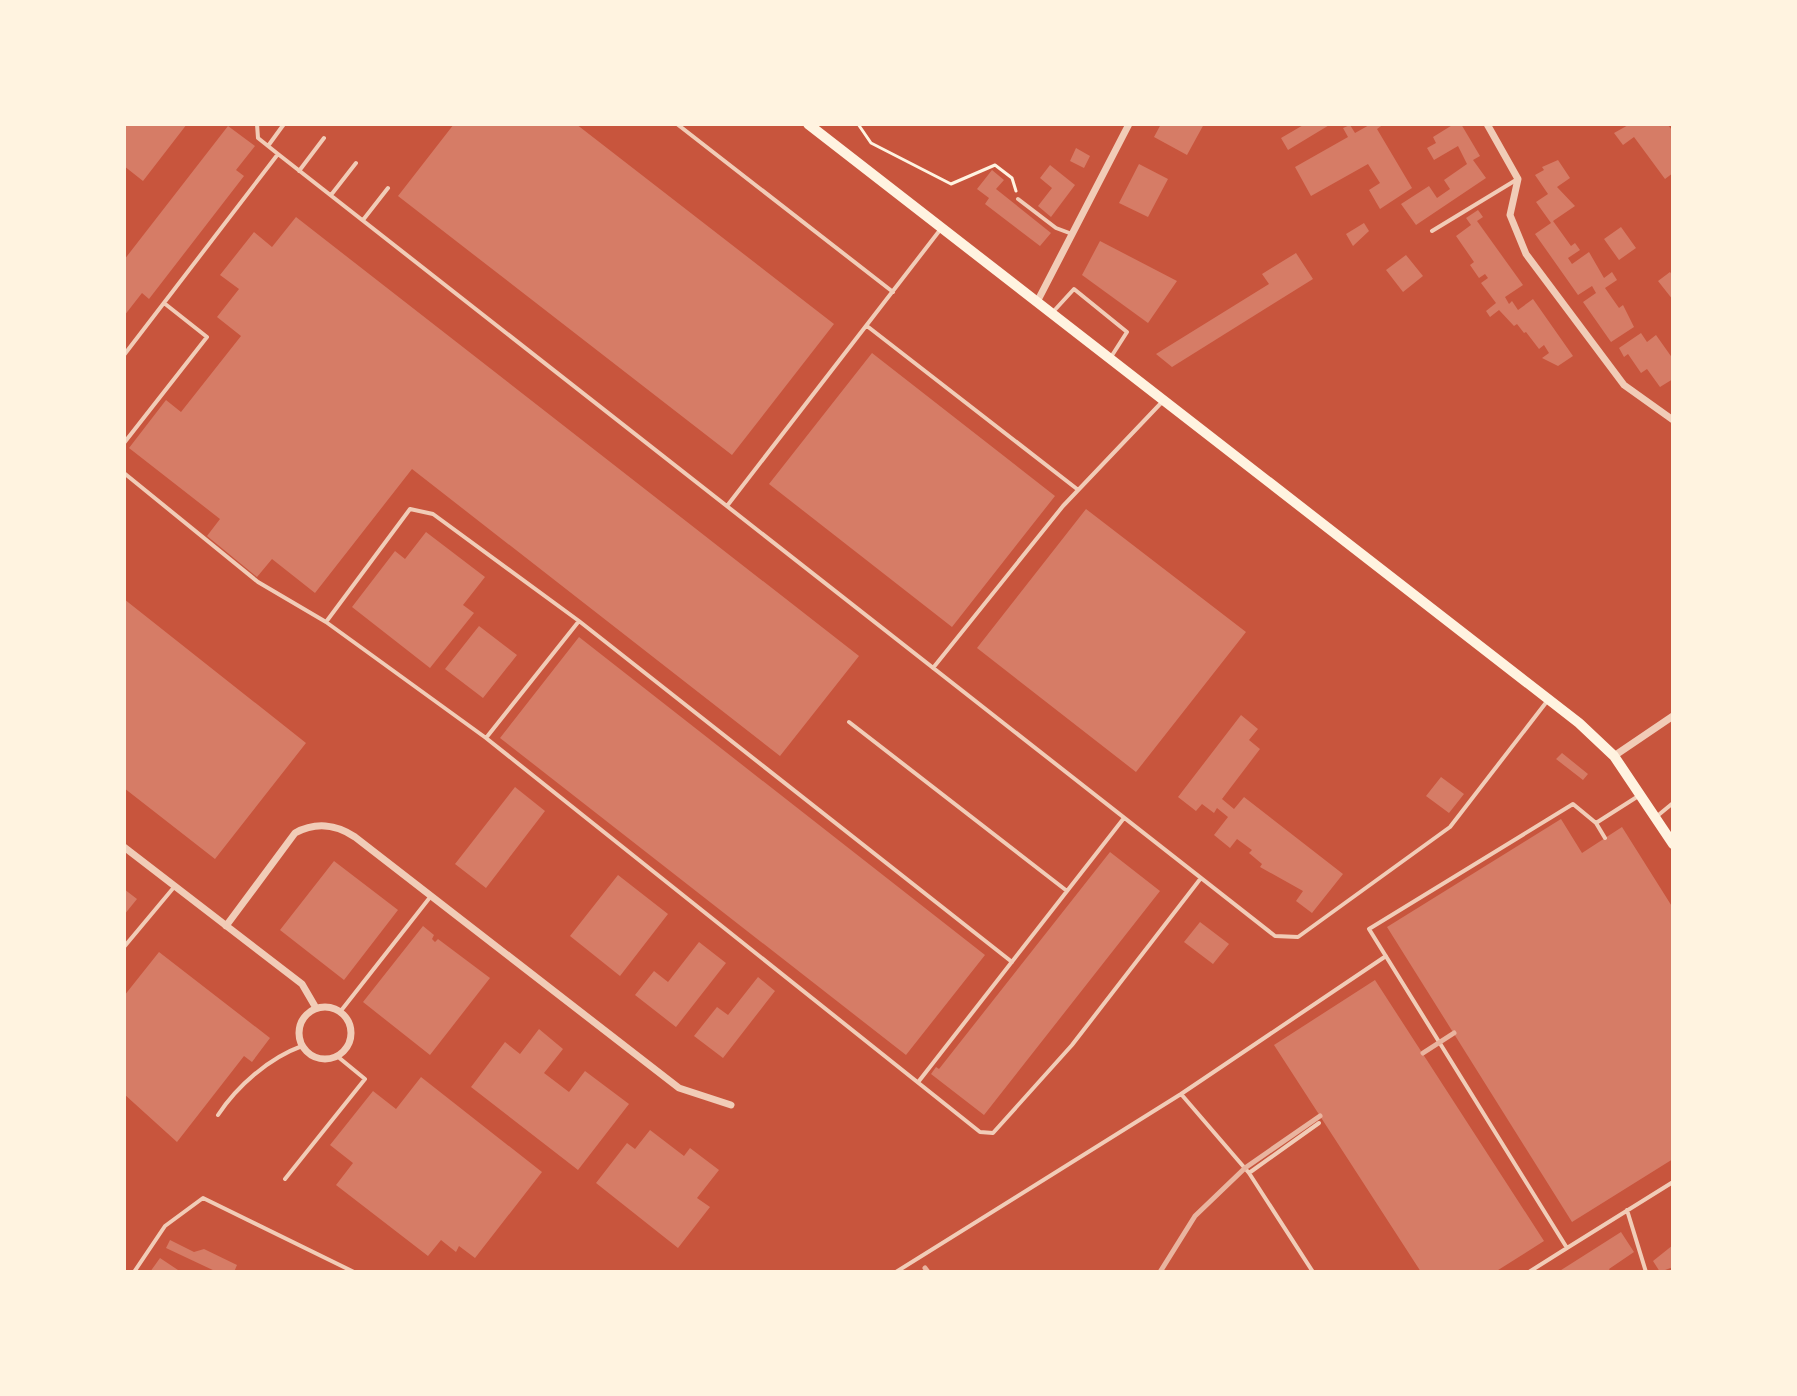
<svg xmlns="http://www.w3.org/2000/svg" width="1797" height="1396" font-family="'Playfair Display',serif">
<rect width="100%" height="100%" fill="#c8553d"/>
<path fill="#d67c66" d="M124,124H187L143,181L124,166Z
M454,124H576L834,324L732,455L398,196Z
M1161,124H1204L1187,155L1154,137Z
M1305,124H1331L1288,150L1281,138Z
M1371,124H1384L1377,129L1412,188L1380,209L1369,190L1380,183L1368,164L1311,196L1295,167L1348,137L1343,128L1350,125L1355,133Z
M1454,124H1461L1480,156L1473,160L1486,178L1416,225L1401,204L1429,186L1437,198L1450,189L1444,180L1467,164L1458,146L1434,160L1427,148L1436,143L1433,137Z
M1630,124H1667L1673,131V173L1665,179L1634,137L1623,145L1614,133Z
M228,126L255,146L236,170L244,176L149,299L142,293L124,316V260Z
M1076,148L1090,156L1084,168L1070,161Z
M1558,160L1570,178L1557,187L1575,206L1553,221L1571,246L1575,243L1580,250L1568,258L1572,264L1589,252L1604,278L1612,272L1617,280L1605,288L1619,308L1623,305L1634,327L1611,342L1583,302L1596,293L1592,286L1578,295L1535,234L1551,223L1536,202L1548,194L1535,175L1544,170L1542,167Z
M1139,164L1168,179L1148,217L1119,203Z
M1050,165L1075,185L1051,217L1038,206L1052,188L1040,178Z
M992,170L1004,180L996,189L1051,233L1040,246L985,204L989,198L977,189Z
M1478,210L1483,217L1477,221L1523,285L1505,297L1509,304L1512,301L1518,310L1533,299L1573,356L1558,366L1542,358L1549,353L1544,345L1539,349L1526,332L1524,333L1517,324L1514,326L1499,310L1490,317L1486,311L1496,303L1481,283L1488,278L1485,274L1479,278L1470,265L1474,262L1456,236L1471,225L1466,218Z
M296,217L859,656L780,756L412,469L315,593L272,559L257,577L207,536L220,519L129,448L166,400L181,412L241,336L217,317L239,289L220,275L254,232L272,247Z
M1364,223L1369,231L1353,246L1346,234Z
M1621,227L1636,248L1619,260L1604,239Z
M1100,241L1177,281L1148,323L1082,275Z
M1296,253L1313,279L1172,367L1156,354L1269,284L1262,274Z
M1406,255L1423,276L1403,292L1386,270Z
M1670,272L1673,276V300L1658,281Z
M1641,333L1647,342L1656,335L1673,359V379L1660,387L1647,369L1641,373L1628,354L1624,357L1619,348Z
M872,353L1055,496L952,627L769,484Z
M1086,509L1246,632L1136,772L977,648Z
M426,532L485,577L463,605L474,613L430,668L352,607L395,551L405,559Z
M124,599L306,743L215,859L124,788Z
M479,626L517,655L483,698L445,669Z
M579,637L985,955L906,1055L500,738Z
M1241,715L1258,729L1249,740L1260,749L1222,799L1234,809L1244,797L1343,874L1312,913L1296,901L1303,891L1260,867L1262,864L1249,853L1252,850L1237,839L1230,848L1214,835L1228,817L1217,808L1214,813L1202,804L1196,811L1178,797Z
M1562,753L1588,774L1583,780L1556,759Z
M1441,777L1464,794L1449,813L1426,796Z
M515,787L545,811L486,888L455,864Z
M1561,819L1582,853L1622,827L1673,908V1159L1572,1222L1387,927Z
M1110,852L1160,891L984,1115L931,1074L936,1067L939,1069Z
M334,861L398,910L344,980L280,930Z
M618,875L668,914L620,976L570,936Z
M124,889L137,899L124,915Z
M1200,922L1229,944L1213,964L1184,942Z
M423,926L434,935L432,939L435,942L438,939L490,978L430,1055L363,1002Z
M699,942L726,963L676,1027L635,995L654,971L668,982Z
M159,952L270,1038L252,1062L244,1056L177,1142L124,1094V996Z
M758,977L775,991L723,1058L694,1036L717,1007L728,1015Z
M1375,980L1544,1241L1495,1272H1421L1274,1045Z
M539,1029L563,1049L544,1073L569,1092L585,1071L629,1104L578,1170L471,1087L505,1042L520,1054Z
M421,1077L542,1172L475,1258L459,1246L456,1252L441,1240L428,1256L336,1185L353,1163L330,1145L373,1091L396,1109Z
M650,1130L684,1156L690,1148L719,1170L697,1198L710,1207L678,1248L596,1183L627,1143L635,1149Z
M1621,1232L1634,1252L1609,1269L1611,1272H1558Z
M170,1240L194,1252L204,1249L237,1265L234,1272H217L166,1248Z
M1673,1245V1267L1660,1272L1653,1261Z
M160,1258L181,1272H150Z"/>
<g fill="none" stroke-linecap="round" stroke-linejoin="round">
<path stroke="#fff3e0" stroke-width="3" d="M858,124L871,143L951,184L995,165L1012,178L1016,191"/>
<path stroke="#f1ccb7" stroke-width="4" d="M257,124L258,138L278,154L1275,936L1298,937L1450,827L1548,700
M627,124H654
M677,124L893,292
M268,146L284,124
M299,171L324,138
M331,195L356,163
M1018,199L1056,228L1072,234
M363,220L388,188
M1432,231L1516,180
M1052,313L1074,289L1127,332L1111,357
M867,326L1077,489
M124,355L278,154
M124,443L207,337L164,303
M124,473L258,582L326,622L486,738L980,1132L993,1133L1072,1045L1201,878
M727,506L940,230
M326,622L410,509L433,514L579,621L1012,962
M933,668L1063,506L1162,402
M849,722L1067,891
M486,738L579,621
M1656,817L1673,803
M1596,823L1573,804L1369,929L1567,1248L1673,1182
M1605,838L1596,823L1640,795
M124,947L175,886
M340,1012L431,896
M919,1081L1124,818
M1181,1094L1249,1173L1313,1272
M218,1115C237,1086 269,1058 302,1046
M1249,1173L1319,1123
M285,1179L365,1079L337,1056
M1627,1210L1646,1272
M134,1272L165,1226L203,1198L354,1272
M896,1272L1181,1094L1386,956
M1529,1272L1567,1248"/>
<path stroke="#f1ccb7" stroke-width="7" d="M1487,124L1518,179L1510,215L1526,254L1624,385L1673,420
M1037,302L1129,124
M1614,756L1673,716
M124,847L302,984L316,1008
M226,926L295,833C315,822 336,824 355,837L679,1088L731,1105
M299 1033a26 26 0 1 1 52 0a26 26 0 1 1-52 0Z"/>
<path stroke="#fff3e0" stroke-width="10" d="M808,124L1579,723L1614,756L1673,844"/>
<path stroke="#e9b49f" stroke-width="5" d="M1423,1053L1454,1033
M925,1268L928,1272
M1160,1272L1195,1216L1245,1168L1320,1116"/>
</g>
<rect width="1797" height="1396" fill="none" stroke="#fff3e0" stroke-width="252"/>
</svg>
